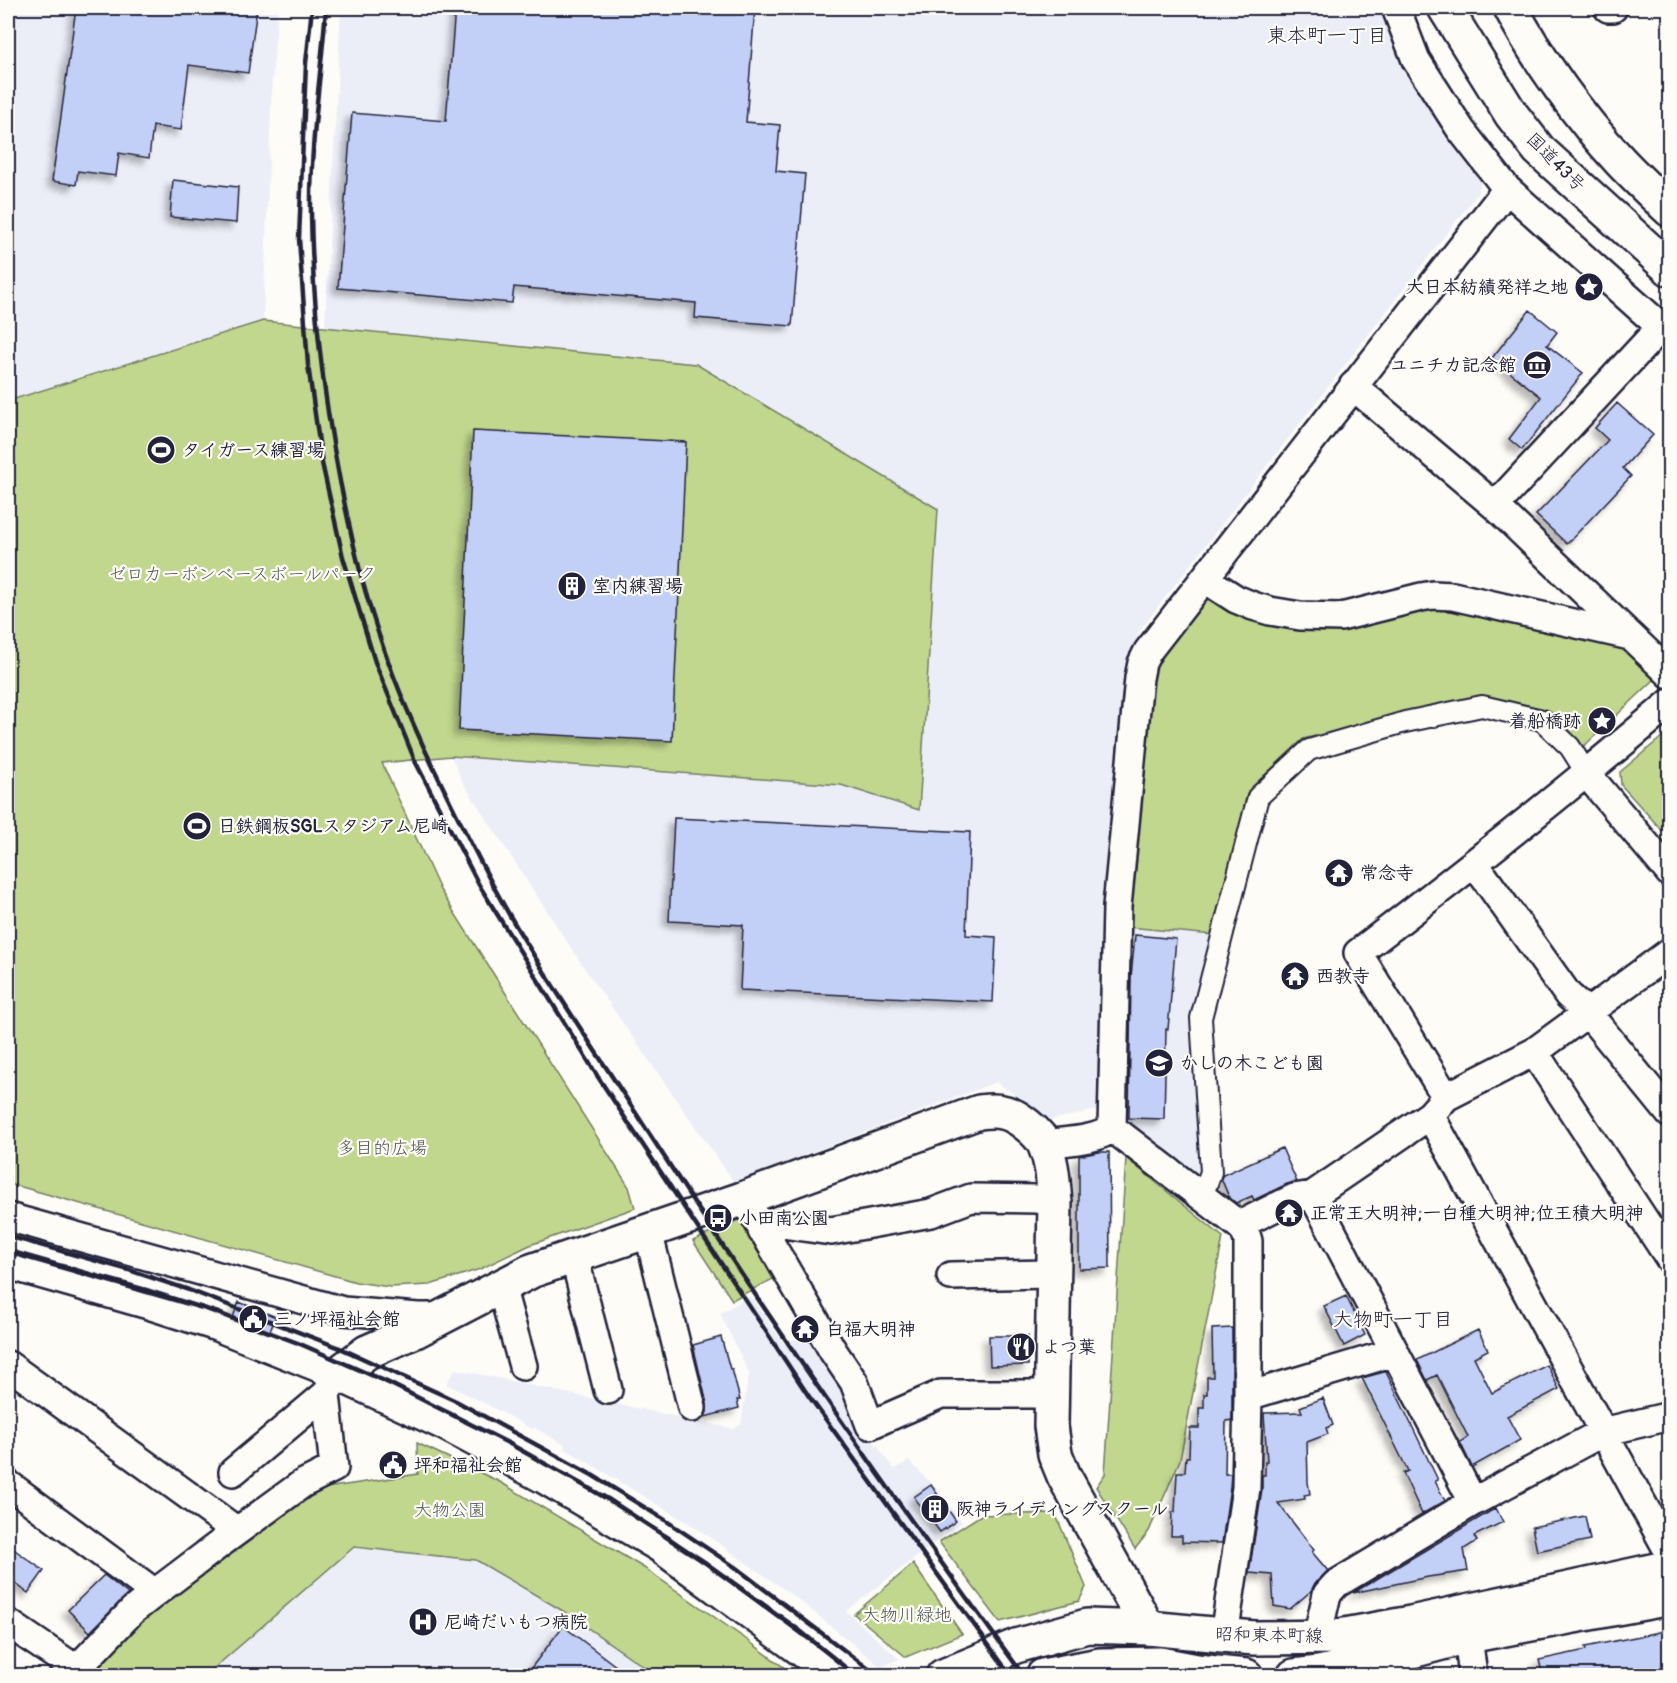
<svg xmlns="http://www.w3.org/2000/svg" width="1677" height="1683" font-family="Pangolin,'Klee One',sans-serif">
<defs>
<filter id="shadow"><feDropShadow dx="-5.5" dy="5.5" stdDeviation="3" flood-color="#0004"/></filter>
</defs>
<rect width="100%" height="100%" fill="#fdfcf7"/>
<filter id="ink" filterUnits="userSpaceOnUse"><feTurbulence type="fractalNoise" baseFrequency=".0167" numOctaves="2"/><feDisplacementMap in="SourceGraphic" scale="12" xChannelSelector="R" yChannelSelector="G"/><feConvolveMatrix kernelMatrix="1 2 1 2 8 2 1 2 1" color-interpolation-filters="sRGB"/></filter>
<g filter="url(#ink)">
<path fill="#ebeef7" d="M8,8H278L272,80L263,321L8,401Z
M341,8H1383L1429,106L1482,179L1478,193L1140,630L1127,664L1097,1110L1046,1121L1037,1110L996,1082L734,1182L583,966L463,783L451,756L841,785L919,810L696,364L325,327Z
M1128,927L1213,935L1205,1168L1192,1177L1126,1126L1118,1111Z
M751,1296L784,1344L808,1333L838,1382L859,1421L894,1469L909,1461L936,1488L962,1522L846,1611L899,1659L881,1667L795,1597L701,1531L564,1448L565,1445L535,1428L532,1429L488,1405L446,1384L455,1369L734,1429L741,1424L749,1373L720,1313Z
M354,1547L476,1559L563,1611L656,1675L206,1676Z"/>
<path fill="#c1d78d" stroke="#727c64" stroke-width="1.5" d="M263,321L696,364L938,509L919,810L841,785L451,756L382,763L440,890L629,1187L635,1208L530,1245L480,1269L430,1285L390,1287L356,1282L18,1186L8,1184V401Z
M1201,596L1246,614L1299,625L1351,629L1415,612L1457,608L1615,640L1654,680L1582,748L1549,710L1481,695L1303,739L1250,789L1213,935L1128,927L1148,668Z
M1669,731V838L1621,785L1620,772Z
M1126,1158L1223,1237L1180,1460L1149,1531L1135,1549L1096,1487L1105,1474Z
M740,1219L773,1279L732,1300L693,1241Z
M417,1443L500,1482L644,1568L750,1642L794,1675H656L563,1611L476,1560L354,1547L206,1675L83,1676L134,1624L306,1491L418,1474Z
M1055,1513L1086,1587L1079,1601L1000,1622L939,1542L981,1515Z
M913,1564L962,1634L906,1657L854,1614Z"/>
<path fill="#c2cff6" stroke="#22223b" stroke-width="1.5" filter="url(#shadow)" d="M76,8H257L248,73L189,65L181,130L153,126L149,158L119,153L116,176L78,171L76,185L52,181Z
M455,8H755L746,122L780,125L776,171L805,174L792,326L695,318L696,303L514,287L512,303L338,288L352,113L446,121Z
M173,180L238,187L236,223L170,217Z
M1530,310L1557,332L1547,345L1583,373L1522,450L1509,439L1541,397L1492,358Z
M1617,403L1653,435L1623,468L1631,476L1567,544L1536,515L1608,440L1595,428Z
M473,431L686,442L672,741L459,730Z
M674,818L970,832L966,935L996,937L993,1002L740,990L743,925L669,921Z
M1135,935L1176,939L1168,1029H1166L1164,1119L1129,1118L1131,977Z
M1282,1148L1297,1182L1287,1184L1254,1200L1252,1196L1236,1203L1229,1197L1221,1178L1223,1175Z
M1099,1152H1109L1110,1268L1079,1269V1156Z
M1346,1296L1365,1335L1344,1346L1324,1306Z
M239,1302L276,1317L270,1331L233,1317Z
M1232,1328V1420L1226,1421L1225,1474H1231L1230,1487L1222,1543L1182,1542V1536H1171L1172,1512H1175L1177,1472H1185L1186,1457H1189L1190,1428H1199V1408H1204V1394H1207V1377H1213L1212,1329Z
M1478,1330L1488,1350L1474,1357L1492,1393L1547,1365L1559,1389L1507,1416L1520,1440L1472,1467L1460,1442L1468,1437L1437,1375L1427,1380L1417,1360Z
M989,1336H1028V1365L990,1366Z
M721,1337L730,1369H732L740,1400H737L739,1408L705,1417L707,1412V1404L693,1345Z
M1384,1372H1386L1438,1480L1435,1481L1445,1501L1422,1514L1403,1473L1408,1471L1362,1378Z
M1323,1398L1333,1425L1326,1428L1328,1434L1307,1442L1308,1482L1310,1494L1304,1495L1305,1499L1278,1503L1314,1550L1312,1552L1328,1571L1315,1583L1311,1591L1290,1609L1274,1606L1272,1575L1249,1573L1262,1490V1475H1265V1462H1267L1264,1413L1302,1412L1300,1407Z
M931,1485L956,1521L940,1532L914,1497Z
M1496,1508L1503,1522L1474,1536L1477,1541L1464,1549L1468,1571L1428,1577L1353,1593Z
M1585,1516L1590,1540L1537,1551L1532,1527Z
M8,1545L44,1571L28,1593L8,1578Z
M104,1575L128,1594L90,1632L68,1610Z
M563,1626L629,1676H525Z
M1670,1630V1666L1659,1668L1660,1672L1642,1676H1543L1539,1660L1586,1650L1585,1647Z"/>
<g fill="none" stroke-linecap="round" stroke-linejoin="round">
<g stroke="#22223b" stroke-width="24">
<path id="pedestrian" d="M1202,1197L1211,1172L1201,1018L1258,797L1309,750L1405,722L1482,706L1542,720L1570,747L1587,774"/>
</g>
<g stroke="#22223b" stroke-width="32">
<path id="minor" d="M1396,8L1416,60L1461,130L1507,189L1670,335
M1608,8H1613
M1353,386L1495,506L1670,674
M1495,506L1661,327
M1205,579L1236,599L1253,606L1270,611L1300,616L1341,617L1421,597L1433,595L1453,596L1630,636
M1587,774L1670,873
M1475,864L1568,995L1587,1012L1670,1114
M1534,1052L1670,1259
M1446,1097L1358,953C1464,872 1568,790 1670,703
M1430,1115L1670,1554
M1112,1128L1239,1225L1245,1231L1248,1241V1396L1246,1488L1224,1636
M1045,1144C1064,1141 1097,1141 1112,1128L1117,907L1139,678L1142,663L1148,651L1507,189
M1313,1195L1473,1502
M742,1199L753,1213L833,1351L854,1382L870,1425L941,1394H1034L1051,1395
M8,1217L343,1311L418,1317H443
M1239,1225L1294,1198L1313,1195L1430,1115L1446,1097L1534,1052L1670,952
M648,1231L692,1408
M762,1231L782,1224L831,1231L931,1213L971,1198L1036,1199L1055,1202
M574,1256L608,1390
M8,1265L145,1304L214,1326L319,1368L444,1426L543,1479L659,1548L833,1676
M951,1276L1052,1274
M501,1286L523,1366
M8,1365L237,1531
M1248,1396L1395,1352
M233,1472L326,1394
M8,1484L155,1593
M8,1623L76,1669
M1468,1636L1473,1676
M1317,1638L1327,1594L1336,1584L1473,1502L1603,1432L1670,1416
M70,1676L132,1611L155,1593L225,1540L302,1484L334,1468L326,1394L336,1375"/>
</g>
<g stroke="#22223b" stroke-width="38">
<path id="tertiary" d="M336,1375L367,1352L415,1331L531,1271L742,1199L979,1112C987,1111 994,1110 1002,1112C1016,1114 1040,1133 1045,1146C1053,1164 1053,1183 1055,1202L1051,1426L1055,1454L1064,1476L1148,1628"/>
</g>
<g stroke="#22223b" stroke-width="38">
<path id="secondary" d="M943,1676L1016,1646L1087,1626L1148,1628L1254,1638L1334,1637L1411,1623L1670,1567
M1043,1676L1100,1665L1160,1664L1197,1671L1246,1676
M1294,1676L1319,1673L1367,1663L1468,1636L1670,1598"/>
</g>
<g stroke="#22223b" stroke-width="38">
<path id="trunk" d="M1445,8L1511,114L1539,150L1670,269
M1511,8C1537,59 1581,119 1620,161C1636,178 1653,194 1670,210"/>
</g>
<use href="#pedestrian" stroke="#fdfcf7" stroke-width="20"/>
<use href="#minor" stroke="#fdfcf7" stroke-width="27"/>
<use href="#tertiary" stroke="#fdfcf7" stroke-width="33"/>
<use href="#secondary" stroke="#fdfcf7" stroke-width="33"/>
<use href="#trunk" stroke="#fdfcf7" stroke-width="33"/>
<path stroke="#22223b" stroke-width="4.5" d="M312,8L306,63L299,239L308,365L322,463L343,557L375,662L415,761L479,885L598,1077L808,1395L1011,1676
M326,8C321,76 310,144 311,213C313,337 332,462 363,583C382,652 409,719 441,783C463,828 485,873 510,916C551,986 597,1053 641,1121C763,1310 890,1495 1024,1676
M8,1236L129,1270L189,1290L340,1348L456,1401L592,1475L665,1520L735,1567L878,1676
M8,1252L206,1309L298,1343L387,1382L510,1444L608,1499L706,1563L799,1630L856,1676"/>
</g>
</g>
<defs>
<g id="sight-disc" transform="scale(1.5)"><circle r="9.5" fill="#22223b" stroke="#fdfcf7"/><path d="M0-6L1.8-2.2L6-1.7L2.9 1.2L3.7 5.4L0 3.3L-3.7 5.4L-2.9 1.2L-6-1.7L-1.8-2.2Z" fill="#fff"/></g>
<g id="museum-disc" transform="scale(1.5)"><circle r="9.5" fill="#22223b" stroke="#fdfcf7"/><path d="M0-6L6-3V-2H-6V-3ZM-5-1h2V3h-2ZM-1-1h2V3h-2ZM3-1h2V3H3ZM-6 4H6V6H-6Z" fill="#fff"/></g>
<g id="stadium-disc" transform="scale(1.5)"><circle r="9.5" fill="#22223b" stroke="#fdfcf7"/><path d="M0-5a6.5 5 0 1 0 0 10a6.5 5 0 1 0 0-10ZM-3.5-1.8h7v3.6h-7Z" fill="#fff"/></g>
<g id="building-disc" transform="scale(1.5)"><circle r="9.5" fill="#22223b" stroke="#fdfcf7"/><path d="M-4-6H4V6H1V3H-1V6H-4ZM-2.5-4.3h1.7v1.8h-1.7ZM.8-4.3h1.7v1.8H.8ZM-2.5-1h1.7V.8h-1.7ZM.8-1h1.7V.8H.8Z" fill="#fff"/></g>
<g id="temple-disc" transform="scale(1.5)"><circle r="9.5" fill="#22223b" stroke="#fdfcf7"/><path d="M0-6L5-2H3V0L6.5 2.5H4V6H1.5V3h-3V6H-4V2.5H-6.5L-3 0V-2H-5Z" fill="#fff"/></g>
<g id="school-disc" transform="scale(1.5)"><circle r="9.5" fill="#22223b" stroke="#fdfcf7"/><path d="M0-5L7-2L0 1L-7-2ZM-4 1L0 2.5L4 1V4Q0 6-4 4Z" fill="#fff"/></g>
<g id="bus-disc" transform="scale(1.5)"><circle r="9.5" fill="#22223b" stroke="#fdfcf7"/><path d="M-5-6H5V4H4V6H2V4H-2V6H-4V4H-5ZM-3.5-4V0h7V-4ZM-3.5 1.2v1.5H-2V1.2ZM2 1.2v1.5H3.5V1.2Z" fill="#fff"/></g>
<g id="civic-disc" transform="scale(1.5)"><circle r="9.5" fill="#22223b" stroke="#fdfcf7"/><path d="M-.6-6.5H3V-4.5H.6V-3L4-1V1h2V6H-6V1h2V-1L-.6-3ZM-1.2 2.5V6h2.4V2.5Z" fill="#fff"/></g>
<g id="restaurant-disc" transform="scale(1.5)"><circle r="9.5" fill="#22223b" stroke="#fdfcf7"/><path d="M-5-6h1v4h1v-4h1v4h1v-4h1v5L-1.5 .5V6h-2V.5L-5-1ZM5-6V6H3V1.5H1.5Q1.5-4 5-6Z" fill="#fff"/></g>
<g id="hospital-disc" transform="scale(1.5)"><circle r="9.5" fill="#22223b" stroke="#fdfcf7"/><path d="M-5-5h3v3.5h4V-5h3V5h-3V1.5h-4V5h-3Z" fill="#fff"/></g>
</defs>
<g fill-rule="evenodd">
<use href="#sight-disc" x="1589" y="287"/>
<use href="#museum-disc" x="1537" y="365"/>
<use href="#stadium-disc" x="161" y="450"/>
<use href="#building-disc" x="572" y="586"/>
<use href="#sight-disc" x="1602" y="721"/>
<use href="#stadium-disc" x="197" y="826"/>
<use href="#temple-disc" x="1339" y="873"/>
<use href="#temple-disc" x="1295" y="976"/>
<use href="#school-disc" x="1159" y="1063"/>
<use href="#temple-disc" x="1289" y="1213"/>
<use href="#bus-disc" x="718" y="1218"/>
<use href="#civic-disc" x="253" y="1319"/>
<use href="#temple-disc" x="805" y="1329"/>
<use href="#restaurant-disc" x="1021" y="1347"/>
<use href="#civic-disc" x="393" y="1465"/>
<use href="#building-disc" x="935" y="1509"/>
<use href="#hospital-disc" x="423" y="1622"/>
</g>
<g text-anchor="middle" stroke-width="4.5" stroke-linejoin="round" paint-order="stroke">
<g font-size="18" fill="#22223b" stroke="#fdfcf7">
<text transform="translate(1556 162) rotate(45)" y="6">国道43号</text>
<text transform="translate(1269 1635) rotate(1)" y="6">昭和東本町線</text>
</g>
<g font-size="18" font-weight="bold" fill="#22223b" stroke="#fdfcf7" text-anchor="start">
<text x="1568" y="293" text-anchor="end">大日本紡績発祥之地</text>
<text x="1516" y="371" text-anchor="end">ユニチカ記念館</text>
<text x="182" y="456">タイガース練習場</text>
<text x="593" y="592">室内練習場</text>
<text x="1581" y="727" text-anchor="end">着船橋跡</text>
<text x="218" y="832">日鉄鋼板SGLスタジアム尼崎</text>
<text x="1360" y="879">常念寺</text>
<text x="1316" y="982">西教寺</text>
<text x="1180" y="1069">かしの木こども園</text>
<text x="1310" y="1219">正常王大明神;一白種大明神;位王積大明神</text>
<text x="739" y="1224">小田南公園</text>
<text x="274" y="1325">三ノ坪福祉会館</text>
<text x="826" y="1335">白福大明神</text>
<text x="1042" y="1353">よつ葉</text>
<text x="414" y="1471">坪和福祉会館</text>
<text x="956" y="1515">阪神ライディングスクール</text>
<text x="444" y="1628">尼崎だいもつ病院</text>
</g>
<g font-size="18" fill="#525854" stroke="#fdfcf7">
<text x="242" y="580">ゼロカーボンベースボールパーク</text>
<text x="382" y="1154">多目的広場</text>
<text x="450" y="1516">大物公園</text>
<text x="907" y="1621">大物川緑地</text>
</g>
<g font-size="20" fill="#22223b" stroke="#fdfcf7">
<text x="1327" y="42">東本町一丁目</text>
<text x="1393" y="1326">大物町一丁目</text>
</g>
</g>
<rect width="1677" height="1683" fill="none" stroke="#fdfcf7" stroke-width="30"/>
<rect x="15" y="15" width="1647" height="1653" fill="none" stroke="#22223b" stroke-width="2" filter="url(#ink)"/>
</svg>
